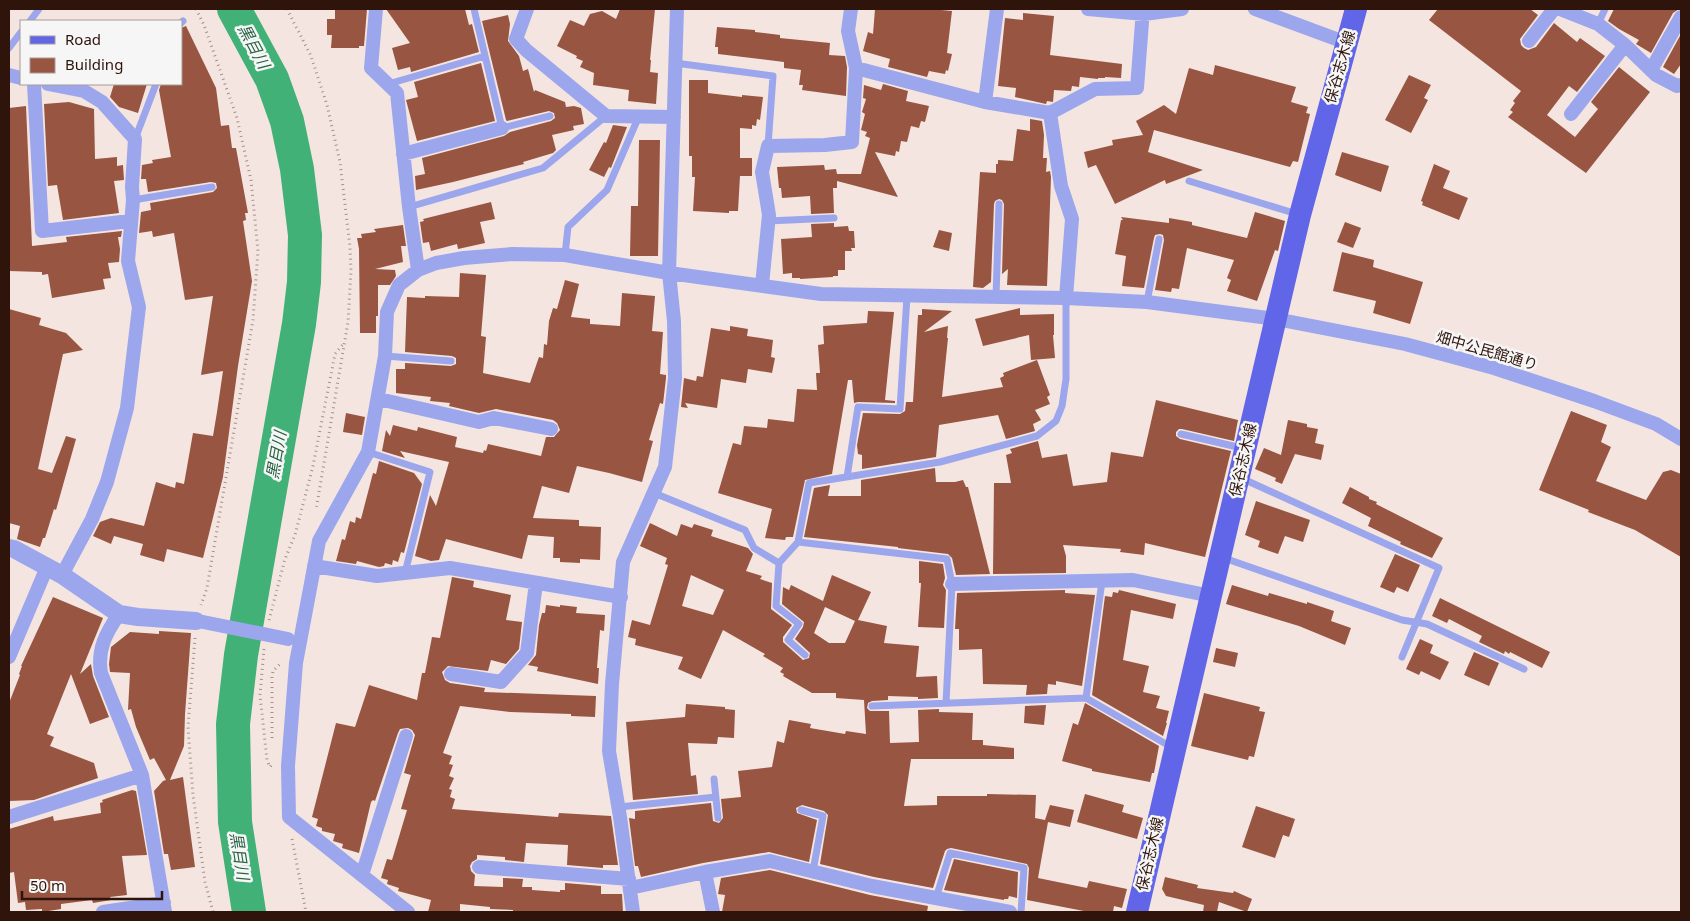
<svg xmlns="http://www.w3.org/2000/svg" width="1690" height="921" font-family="'Noto Sans','Noto Sans JP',sans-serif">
<rect width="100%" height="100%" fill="#f5e5e0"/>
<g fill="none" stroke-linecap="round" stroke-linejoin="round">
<path stroke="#41b177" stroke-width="34" d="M234,9L272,79L287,121L297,169L305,235L304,282L299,324L241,655L233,724L235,822L249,912"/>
</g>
<path fill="#975542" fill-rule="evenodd" d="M335,9H367L364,46H359V48H331L332,35H327V19H335Z
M386,9H465L469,25L472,24L479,52L411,72L410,67L398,70L392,48L410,43Z
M620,9H655L650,60H651L650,72L658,73L656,104L628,101L629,90L593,85L594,73L580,67L583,61L576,58L577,56L557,46L570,20L584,26L590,14L602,11L616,19Z
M875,9H931L952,11L947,53L952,54L948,71L946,70L945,74L929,71L927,77L888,67L890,59L863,51L868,32L873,34Z
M1438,9H1530L1538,15L1520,39L1521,45L1524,48L1528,50L1536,47L1554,23L1577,42L1580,38L1605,56L1577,92L1569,86L1547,115L1575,137L1598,109L1591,102L1619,67L1650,92L1586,173L1508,117L1513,112L1510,110L1515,103L1513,101L1521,91L1429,20Z
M1614,9H1679L1673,13L1651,53L1636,44L1639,40L1619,29L1608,21Z
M1023,13L1054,16L1050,55L1122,64L1121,78L1105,77V78H1098V79L1080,77L1079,87L1072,86L1071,91L1054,90L1053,102L1047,101L1046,104L1015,97L1016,88L998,86L1005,18L1023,20Z
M508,15L510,24L508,41L519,56L523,71L528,69L534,92L535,90L565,102L566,107L574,106L581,108L584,124L573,126L574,130L552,135L556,150L553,153L523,162L524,164L453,182L416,190L415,176L425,174L422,158L504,136L510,132L551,121L555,118L554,113L549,111L507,121L506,120L482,21Z
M186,26L216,88L221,126L229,125L232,148H236L248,213H245L246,220L243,221L252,281L238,366L223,477L203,558L167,549L164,562L140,555L143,544L114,536L111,544L93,536L100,522L111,518L144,526L156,482L175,488L176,482L184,484L193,433L213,436L217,412L223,371L201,375L213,296L185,300L174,233L153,237L152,231L139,233L141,212L151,210L150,203L213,192L217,188L216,183L211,182L148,192L146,179H141L142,165L153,163L152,160L171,157L159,90L161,84H181V28Z
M717,27L755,30V32L780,35V38L830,43L829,55L845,56L847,67L846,96L802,90L803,85H799L801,70L784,68V62L718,54V47H715Z
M1681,34V64L1674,74L1663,67Z
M481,63L495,121L417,141L406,100L418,97L414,82Z
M1215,65L1296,87L1291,102L1308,107L1306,113L1310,114L1298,162L1293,161L1290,167L1154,130L1148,152L1203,170L1166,184L1165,180L1115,204L1096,165L1088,168L1084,152L1113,145L1112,140L1143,135L1136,121L1164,105L1176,114L1189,68L1213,75Z
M1409,75L1431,85L1424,98L1428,100L1411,133L1385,120Z
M689,80H708V93L742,97V95L763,97L760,120L757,119L756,126L752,125V129L740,128V158H752V176H740L738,211H729V213L693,211L695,177H692V156H689Z
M114,84H147L138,113L119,107L110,97Z
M883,84L908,91L906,101L929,106L925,122L921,121L919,128L911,126L907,142L901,141L899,152L896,151L895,156L875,152L898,197L837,181V188H833L834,213L811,214L810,196L782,198L781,188H779L777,167L824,165L825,170L836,169L837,174H861L870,138L865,136L867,132L861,130L865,114L862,112L866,99L863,98L864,85L881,90Z
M69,102L94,109L95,159L117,157V166L123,165L124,180L114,181L119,213L63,220L57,185L48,186L44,104Z
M26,106L32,246L67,242L66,237L122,231L121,237H118L120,249L119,262L108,263L111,278L103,279L105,289L52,298L48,274L42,275V272L9,271V108Z
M1030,119L1042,121L1044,135L1043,158H1047L1046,172L1050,171L1051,177L1047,286L1007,285L1008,269L1002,274L1004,204L1002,200L999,199L995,201L994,204L991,282L983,288L973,287L980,172L996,173V164H998V160L1013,161L1017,129L1030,131Z
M613,125L627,127L611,168L609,167L604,177L589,170L604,142L606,143Z
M639,140H660L658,256H630L631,206H638Z
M1342,152L1389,166L1381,192L1335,175Z
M1434,164L1450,171L1443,188L1468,198L1459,220L1422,205L1423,202L1421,201Z
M491,202L495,219L480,222L485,243L458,249L457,244L431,251L429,242L423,243L420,222L424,221L423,219Z
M1255,212L1285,221L1278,251L1275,250L1257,301L1227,291L1231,280L1227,278L1234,260L1187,248L1179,289L1172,288L1171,292L1155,290L1164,240L1163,235L1160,234L1155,235L1154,238L1144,288L1122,286L1126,256L1115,254L1121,220H1123L1121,217L1169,223V218L1192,222V225L1247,238Z
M1345,222L1361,228L1353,248L1337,242Z
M834,223V227L848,226L849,231H854L855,248H851L852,251H845V270H838V276H833V277L800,279V278H792V273L783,274L781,239L812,237L811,224Z
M403,225L406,246H401L403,262L375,269L395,270L396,276L390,285H378V316H376V333H360L359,249L357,238H362L361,234L376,232L374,229Z
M939,230L952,233L949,251L933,247Z
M1342,252L1374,260L1373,267L1423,282L1410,324L1373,313L1376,301L1333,291Z
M460,273L486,275L481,336L486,337L483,373L530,383L539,357L543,358L544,344L547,345L549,321L553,308L557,309L565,280L579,284L571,317L590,319V324L620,326L622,293L655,296L652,331L663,332L660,374L666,375V378L663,404L660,403L649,440L653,441L642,482L609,473L577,466L569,493L542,486L533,518L579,520V526L601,527L600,560L580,559V563L560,562V558H553L554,537L528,535L522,559L446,539L439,560L431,561L415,556L430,495L436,506L449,462L400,451L405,458L382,451L386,430L390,436L393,425L417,431L418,427L457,437L455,447L483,453L484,450L486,451L488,444L541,456L546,437H554L560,430L557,423L553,420L496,409L479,413L449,406L450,403L430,401L431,397L396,393V369H405V363L451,366L456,364V358L452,356L405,352L407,297L425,298V296L459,297Z
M1020,308V315L1054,314V335H1053L1055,358L1031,360L1029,335L983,346L975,319Z
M9,309L41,318L39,325L66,333L83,350L63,354L38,469L52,473L66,436L76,439L56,510L54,509L45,538H43L40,547L17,539L20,526L9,523Z
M922,309L952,311L924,332L948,326L947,338H948L942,397L1003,387L1000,378L1004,376L1003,373L1037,360L1050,395L1047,397L1050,404L1035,410L1041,420L1033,424L1035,431L1006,439L998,415L939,425L936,457L862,469V455L858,454L857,445L863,413L900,414L905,411L906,402H913L918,315H922Z
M868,311L894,312L885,400L895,401V403L858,402L854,403L852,380H848L832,474L805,480L793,537H786L785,540L765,538L772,509L718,493L733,443L741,445L744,426L767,428L768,419L794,422L797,389L817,390L816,373H820L818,345L824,344L823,326L867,323Z
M730,326L748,329L747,336L773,340L771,357L775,358L772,373L748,369L746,383L721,379L717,408L685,403L688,408L681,407L684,378L696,381L697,376L703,377L711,328L730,331Z
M1156,400L1238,420L1234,441L1182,429H1179L1176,432V436L1180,439L1231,451L1205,557L1145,543L1144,555L1120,552L1121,549L1063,545L1066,556V573L993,574L994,483H1011L1006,455L1012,453L1010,449L1038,441L1042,458L1067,454L1073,486L1107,482L1111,452L1143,457Z
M1571,411L1607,425L1601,442L1611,447L1596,481L1646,500L1663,472L1671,470L1681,474V557L1635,530L1588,512L1589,510L1539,490Z
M346,413L365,417L362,435L343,432Z
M1288,420L1307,424V427L1318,429L1315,443L1324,445L1321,460L1295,454L1282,484L1275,481L1276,478L1255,469L1264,448L1281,455Z
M379,461L414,473L422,484L404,553L401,552L398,562L393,560L392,565L385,563L384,566L379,567L357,561L356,564L336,561L342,539L345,540L350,521L355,523L356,517L361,519L373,473L376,474Z
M935,468L936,482H955L963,480L966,487H968L990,574L956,575L952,558L948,554L898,548V547L804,537L814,488L830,485L828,496H861V480Z
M1350,487L1369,497V499L1377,502L1376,504L1443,538L1432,558L1400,544L1401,542L1368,526L1371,518L1342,503Z
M1256,501L1310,520L1303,542L1285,536L1278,554L1258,547L1260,541L1245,535Z
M650,523L677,536L681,524L692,528L694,524L713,530L711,536L748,548L753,554L746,571L762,576L760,579L772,583L771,609L792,625L783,637V642L803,660L809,658L810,653L795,639L803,627L804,622L782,604L783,587L789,590L791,585L823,601L832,575L871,592L858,620L887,626L884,643L919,646L916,677L937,676L938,698L918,699V697L888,696V700L872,701L868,703L867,708L870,711H889L890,743L919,742L918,710L939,709V712L973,713L972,740H983V745L1014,748V759H911L904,806L937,805V796H987V794L1036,795L1035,818L1045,820L1050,805L1074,810L1070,827L1048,822L1038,878L1087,888L1089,881L1127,889L1122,908L1114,906L1113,912H1089L1027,900L1029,868L1027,864L951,848L947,849L945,851L933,888L874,877L820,864L828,815L824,811L802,805L796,808L797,813L817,820L809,862L769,852L703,863L641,877L638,866H635L629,818L635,819V811L711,803L713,821L719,823L723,818L721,799L741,797L738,771L772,767L777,741L784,743L789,720L811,724L810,728L845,734L846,731L866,734L864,700L836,698V693H812L783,676L784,674L780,672L783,668L763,656L765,654L723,630L701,679L678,669L683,657L635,645L636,639L628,637L632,620L650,625L668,565L665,564L667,558L640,546ZM691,575L724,590L713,615L682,606ZM825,607L855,621L845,643H829L814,633Z
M1395,554L1420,565L1408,592L1397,587L1394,593L1380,587Z
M919,561L943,564L945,578L943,585L946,590L944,628L918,627L921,583H919Z
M452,577L474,581L473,587L511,595L506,620L522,622L519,649L506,664L491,660L488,671L448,666L442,672L445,680L450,683L485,688L484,692L596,696L595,717L571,716V714L510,712L460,706L443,753L452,756L449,764L453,765L449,776L454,778L449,789L452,790L450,797L455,799L452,809L558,817L559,813L611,816L618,865H603V868L567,865L568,845L526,843L524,862L505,860V857L477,855V859L472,862L470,866L471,871L475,875L474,886L503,887V878L523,879L522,887H532V890L560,892V890H565V883L601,886V894H622L623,912H513V910L490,909V907L460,904V912H428L431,900L398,891L399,888L387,884L388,880L381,878L387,859L392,860L407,810L401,809L411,775L404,773L415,735L412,730L408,728L400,729L398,733L375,801L373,800L371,802L359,853L342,848L343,844L333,841L335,834L322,831V828L316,826L318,819L312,817L336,723L355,727L369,685L417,700L422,673H425L432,637L440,638Z
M1232,585L1268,596L1269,593L1307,604V602L1334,611L1331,621L1351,628L1345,645L1299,626L1226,604Z
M1065,590V593L1095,595L1082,686L1056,681V685L1048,684L1047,694L1026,695L1027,685L983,684L982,649L959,650V629H955L957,593Z
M1119,590L1176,604L1173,619L1131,610L1123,660L1149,666L1143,692L1160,696L1156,708L1169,711L1166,723H1167L1163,736L1092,695L1105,596L1112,597L1113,592L1118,593Z
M53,597L103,618L80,674L91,664L93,676L109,717L90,724L71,674L47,734L54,737L50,746L94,763L98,778L34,800L9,801V703L20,675L19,674L22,666H21Z
M1440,598L1550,652L1542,668L1510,652L1509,654L1505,651L1504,654L1479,642L1482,636L1449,619L1447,623L1432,616Z
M546,605L560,607V605L577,607L576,613L605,615L604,631L600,630L597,668H599L598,684L537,671L538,667L528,665L536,655L539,625L542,613H545Z
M159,631L191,633L185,714L184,746L170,780L183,777L195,867L171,870L168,854H164L154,791L163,781L166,780L154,758L150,760L136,727L131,709L128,710L130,673L110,672L109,664L111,647L130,632L159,634Z
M1420,639L1433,645L1430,653L1449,662L1440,680L1421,671L1419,675L1406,669Z
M1216,648L1238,653L1235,667L1213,662Z
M1474,652L1499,663L1489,686L1464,675Z
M1204,693L1260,707L1259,711L1265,712L1254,757L1249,756L1248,760L1191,746Z
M1085,703L1159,746L1154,773H1152L1150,782L1092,771V769L1062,761L1073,723L1078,725Z
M686,704L725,707V709L735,710L734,738L718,737L717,744L688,743L691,776L696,775L698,794L633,800L626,722L685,717Z
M1046,705L1044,725L1024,723L1025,706Z
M132,790L136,791L147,855L122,856L127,895L110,897L111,900L93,903L92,900L61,904V909L42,912V909L26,910L25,902L18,903L14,872L9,873V829L53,816L54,821L101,813L100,803L103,802L102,800Z
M1085,794L1124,805L1122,812L1143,818L1137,839L1077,822Z
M1256,806L1295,819L1289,837L1283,835L1275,858L1242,847Z
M954,859L1018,872L1017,898L1009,896L1008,899H1004V900L944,890Z
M770,870L870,895L928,906L927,912H722L725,895L718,894L721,878Z
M1165,877L1198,885L1197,888L1233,893L1234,891L1252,899L1247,912L1219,902L1217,912H1203L1204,905L1166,896L1162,889Z"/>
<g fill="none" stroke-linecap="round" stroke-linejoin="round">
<path stroke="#a5908a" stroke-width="3" stroke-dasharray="1 4" stroke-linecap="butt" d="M196,9L204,25L237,118L251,180L258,251L253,320L207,588L201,605
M287,9L311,56L327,105L340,162L350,247L351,271L348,322L316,510
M269,620L285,559L295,535L313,466L335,354L344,343
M195,638L188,727L193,795L205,882L213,912
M264,649L260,695L267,760L270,767L272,764
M272,738V676L273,671L280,664
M292,839L306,912"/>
<path stroke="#9ca6ec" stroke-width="7" d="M474,9L502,128L550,116
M30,21L39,9
M181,23L183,21
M1598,24L1605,9
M9,48L21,32
M675,63L773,76L768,146
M388,84L485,56
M135,139L156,84
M1189,181L1297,214
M133,200L212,187
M409,207L543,168L606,116
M768,221L834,218
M565,255L568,227L607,190L639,116
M996,297L999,204
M1147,302L1159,239
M385,356L451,361
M1181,434L1242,448
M368,452L430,472L405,573
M847,477L858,407L900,409L907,296
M1241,478L1439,568L1402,657
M654,493L745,530L754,548L779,563L798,542L947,559L952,584L946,703
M798,542L809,483L940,462L1037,436L1056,421L1062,406L1066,379V298
M1224,558L1402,620L1427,624L1524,669
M779,563L776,606L799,624L788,640L805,655
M1086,698L1102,581
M872,706L1086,698L1173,748
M714,779L718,818
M619,807L716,797
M801,810L823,816L813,871
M936,898L950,853L1024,868L1021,912"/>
<path stroke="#9ca6ec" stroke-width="14" d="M376,9L371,68L397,93L409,207L418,270
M527,9L516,39L526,50L606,116L674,117
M1088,9L1144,14L1182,9
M1255,9L1347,43
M1560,9L1598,24L1625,45L1656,75L1677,86L1681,85
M1529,41L1554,9
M856,68L985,102L1050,113L1095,89L1137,88L1143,9
M1651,70L1681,17
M9,75L21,78
M34,84L42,231L130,221
M48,84L84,91L102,102L135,139L132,187L133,200L128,261L139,307L127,408L107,482L92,519L62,575
M985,102L997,9
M1050,113L1061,186L1072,219L1066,298
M1571,114L1625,45
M403,154L502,128
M762,285L769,215L762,172L768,146L825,145L852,142L856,68L848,31L851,9
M379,399L479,422L494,418L551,429
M314,566L377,576L450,568L621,597
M952,584L1133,580L1211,596
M119,614C106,633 97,649 101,673L142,775L165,912
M9,657L47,567
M451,674L501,682L527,653L536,583
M9,817L142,775
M479,867L629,879
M705,872L713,912
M362,875L406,736
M630,888L705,872L770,861L872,886L1010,912
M103,912L164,903
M408,912L289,817L288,766L296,663L319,541L368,452L385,356L387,312L399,285L418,270L436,263L464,258L512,254L565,255L669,273L677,9
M633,912L620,817L609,751L612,684L623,562L665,467L675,378L674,321L669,273L821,294L1066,298L1147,302L1276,319L1405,344L1494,368L1594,401L1656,424L1681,439"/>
<path stroke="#9ca6ec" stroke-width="18" d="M9,548L14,549L62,575L119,614L138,617L196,621"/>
<path stroke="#6165e7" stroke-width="22" d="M1137,912L1300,215L1356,9"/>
<path stroke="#9ca6ec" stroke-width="14" d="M203,622L288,639"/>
</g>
<g text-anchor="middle" stroke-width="5" stroke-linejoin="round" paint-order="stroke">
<g font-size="15" fill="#2f140c" stroke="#f6f6f6">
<text transform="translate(1340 67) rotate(-74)" y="5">保谷志木線</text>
<text transform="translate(1487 351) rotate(16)" y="5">畑中公民館通り</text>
<text transform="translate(1243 460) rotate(-77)" y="5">保谷志木線</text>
<text transform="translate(1150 854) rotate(-77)" y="5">保谷志木線</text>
</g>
<g font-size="16" font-style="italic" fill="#2a6344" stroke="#f6f6f6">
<text transform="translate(254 46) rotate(62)" y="6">黒目川</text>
<text transform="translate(276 455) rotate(-80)" y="6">黒目川</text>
<text transform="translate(240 856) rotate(81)" y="6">黒目川</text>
</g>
</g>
<rect width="1690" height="921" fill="none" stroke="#2f140c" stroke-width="20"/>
<rect x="20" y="20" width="162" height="65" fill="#f6f6f6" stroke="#a69c98"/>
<rect x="30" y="36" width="25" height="8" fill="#6165e7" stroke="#a69c98"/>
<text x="65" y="45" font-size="15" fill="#2f140c">Road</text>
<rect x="30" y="58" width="25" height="15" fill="#975542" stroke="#a69c98"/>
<text x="65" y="70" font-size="15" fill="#2f140c">Building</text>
<path d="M22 891v8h140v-8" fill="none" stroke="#2f140c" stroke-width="2.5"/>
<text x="30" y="891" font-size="15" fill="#2f140c" stroke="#f6f6f6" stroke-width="4" paint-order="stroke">50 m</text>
</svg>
